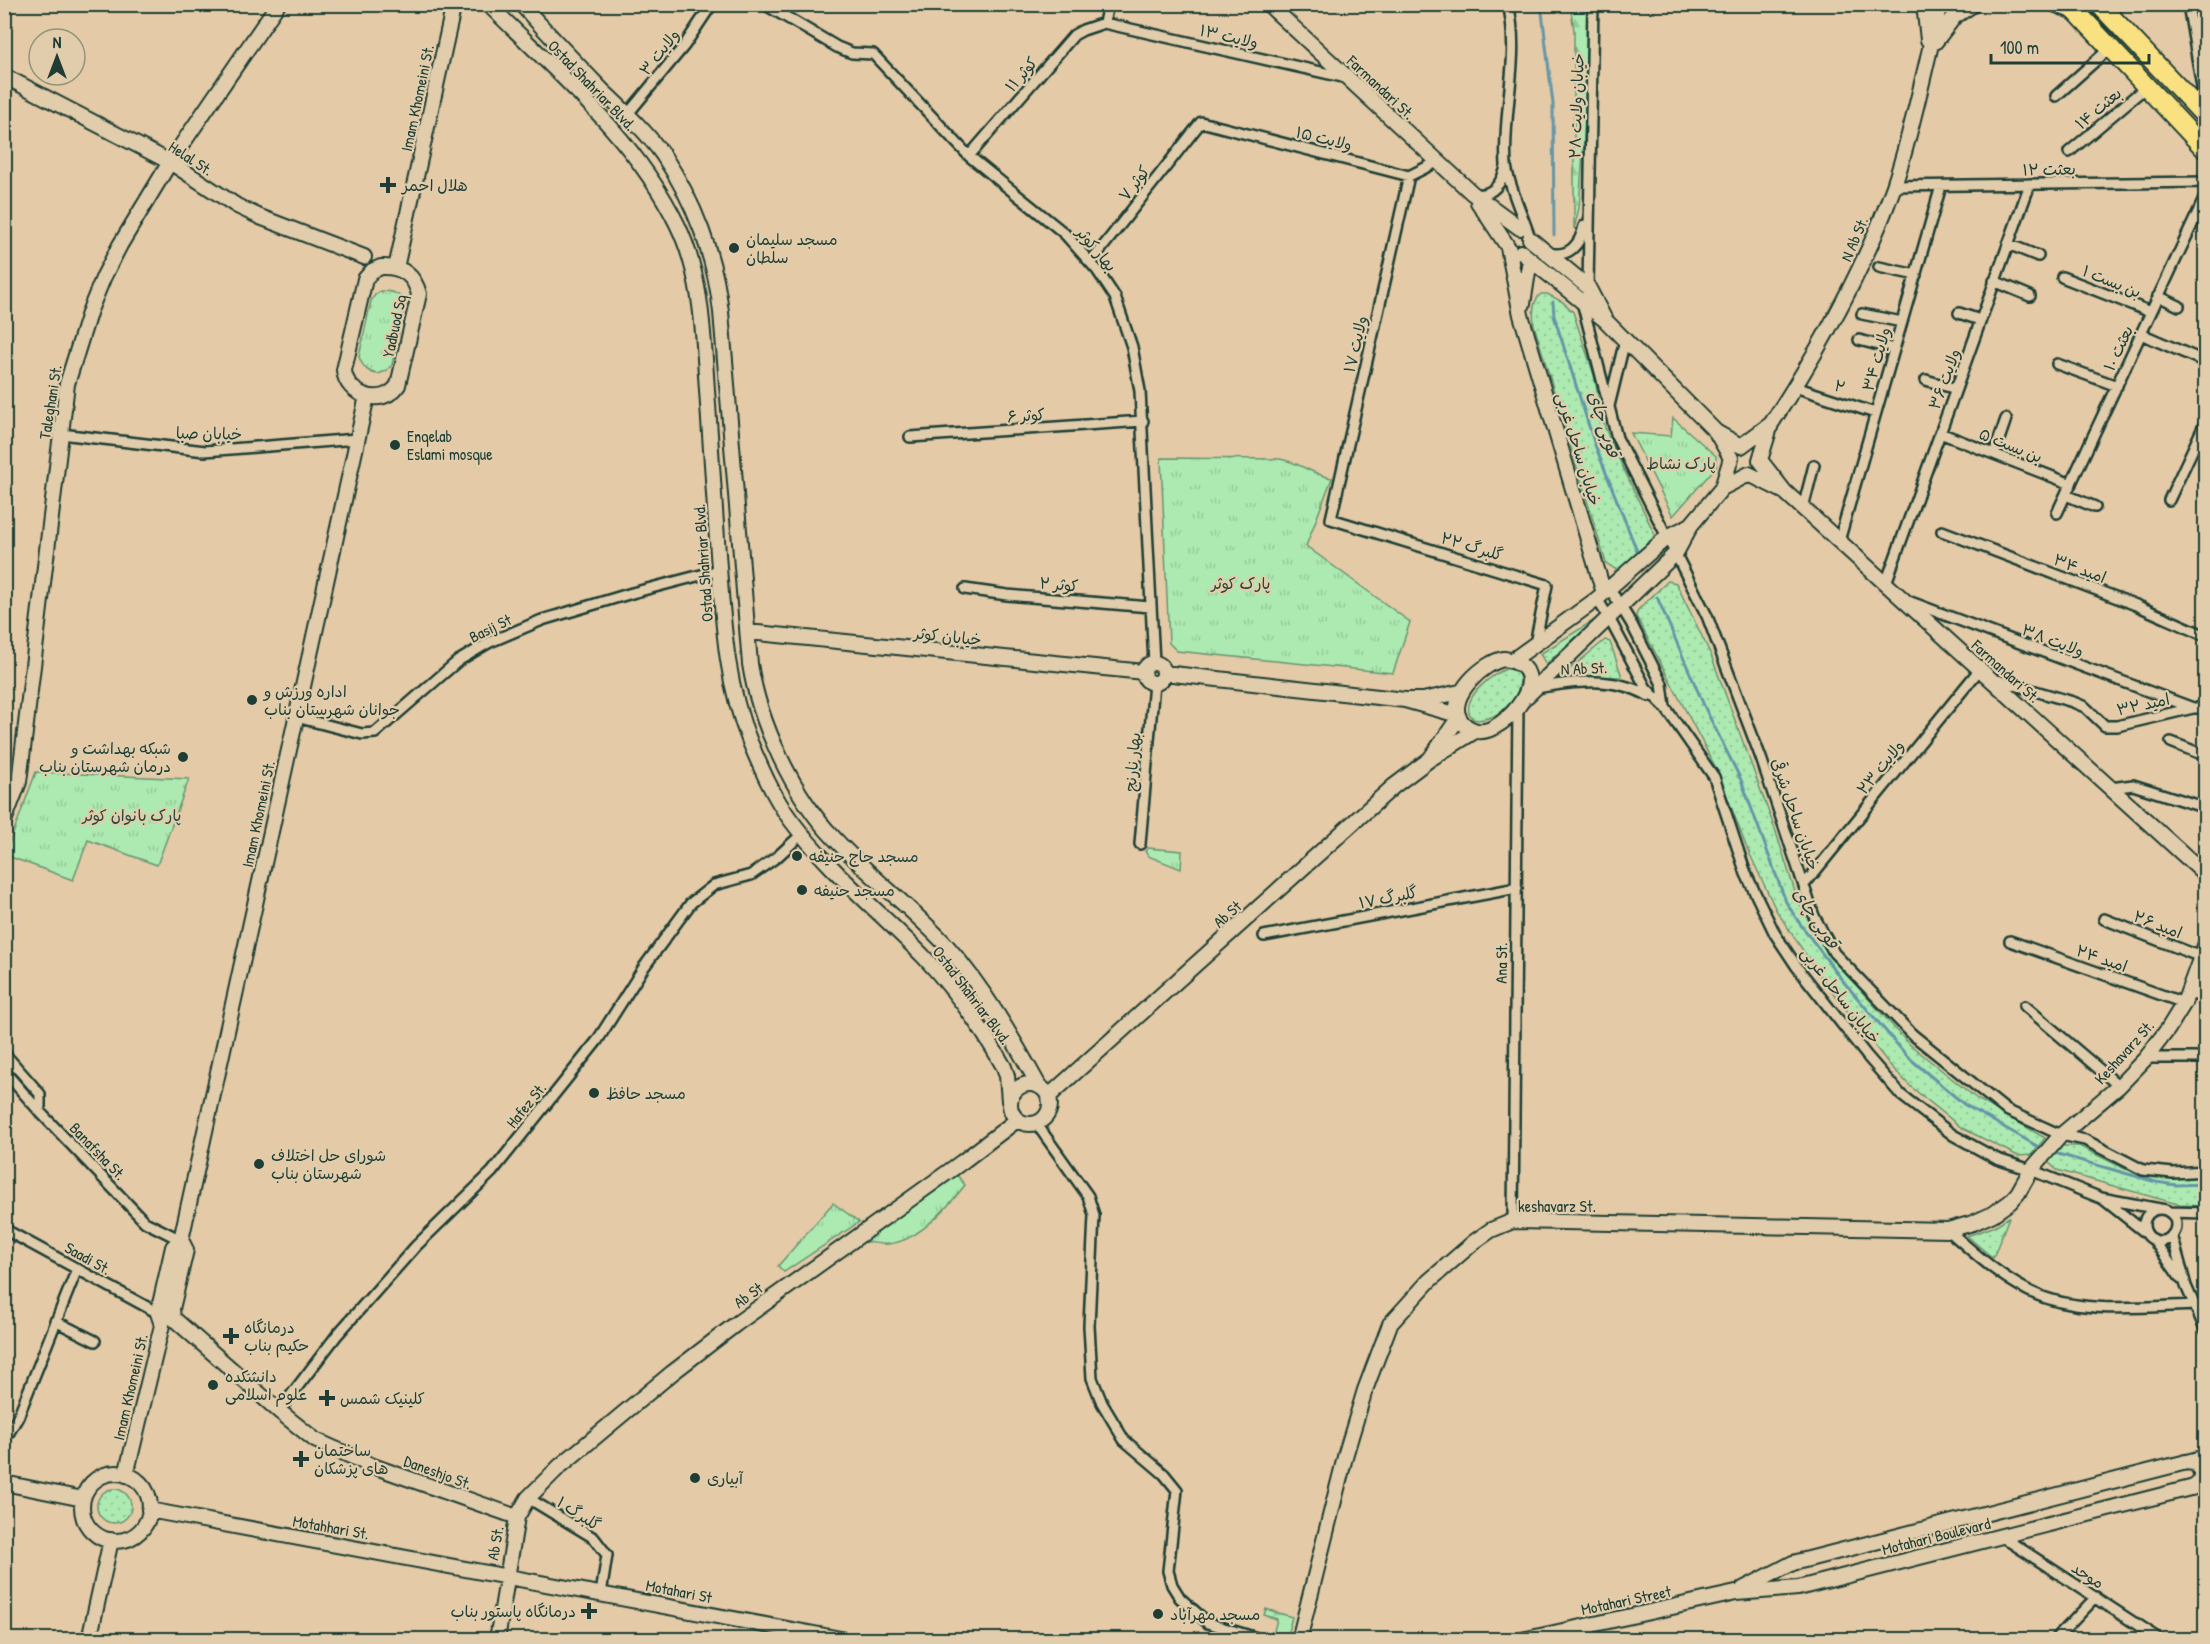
<svg xmlns="http://www.w3.org/2000/svg" width="2210" height="1644" font-family="'Patrick Hand','Playpen Sans Arabic',sans-serif">
<defs>
<pattern id="grass-dots" width="8" height="8" patternUnits="userSpaceOnUse" patternTransform="scale(1.5)"><rect width="8" height="8" fill="#adeab1"/><path d="M2 2h.1M6 6h.1" fill="none" stroke="#94ca99" stroke-width="1.8" stroke-linecap="round"/></pattern>
<pattern id="forest-firs" width="22" height="20" patternUnits="userSpaceOnUse" patternTransform="scale(1.5)"><rect width="22" height="20" fill="#adeab1"/><path d="M5 1l3.5 6h-7zM16 11l3.5 6h-7z" fill="#94ca99"/></pattern>
<pattern id="park-tufts" width="24" height="20" patternUnits="userSpaceOnUse" patternTransform="scale(1.5)"><rect width="24" height="20" fill="#adeab1"/><path d="M3 7l-1-3M5 7V3M7 7l1-3M15 17l-1-3M17 17v-4M19 17l1-3" fill="none" stroke="#94ca99"/></pattern>
</defs>
<rect width="100%" height="100%" fill="#e4caa6"/>
<filter id="ink" filterUnits="userSpaceOnUse"><feTurbulence type="fractalNoise" baseFrequency=".0167" numOctaves="2"/><feDisplacementMap in="SourceGraphic" scale="12" xChannelSelector="R" yChannelSelector="G"/><feConvolveMatrix kernelMatrix="1 2 1 2 8 2 1 2 1" color-interpolation-filters="sRGB"/></filter>
<g filter="url(#ink)">
<path fill="url(#grass-dots)" stroke="#669472" stroke-width="1.5" d="M1541,294H1547L1563,302L1573,312L1594,375L1602,418L1609,438L1654,533V541L1620,569H1615L1606,563L1534,325C1533,315 1532,301 1541,294Z
M1668,581L1676,583L1711,655L1776,832L1797,898L1805,915L1846,974L1908,1043L1977,1099L2045,1138L2031,1155L2018,1156L1962,1128L1910,1086L1889,1064L1820,976L1776,910L1746,846L1718,772L1636,616L1638,610Z
M1596,619L1546,664L1540,654Z
M1605,640L1610,642L1622,677L1582,676L1558,679Z
M1510,668L1518,672C1528,694 1494,725 1473,719C1456,701 1494,671 1510,668Z
M2061,1146H2079L2125,1169L2176,1178L2205,1176V1206L2181,1205L2057,1170L2048,1162Z
M2009,1217L1993,1258L1967,1236L1993,1227Z
M97 1506a17 17 0 1 1 34 0a17 17 0 1 1-34 0Z"/>
<path fill="url(#forest-firs)" stroke="#669472" stroke-width="1.5" d="M1570,5H1588L1586,110L1579,208L1574,229V30Z
M1266,1609L1292,1617L1286,1639H1272L1277,1619L1264,1615Z"/>
<path fill="url(#park-tufts)" stroke="#669472" stroke-width="1.5" d="M2193,5H2205V83Z
M381,291C392,291 399,293 405,302L392,365L386,371L378,374C368,373 363,367 359,357L371,301L375,295Z
M1673,418L1716,456V467L1673,516L1631,433L1671,436Z
M1161,458L1280,459C1299,462 1313,475 1332,478L1306,546L1410,622L1393,673L1177,651L1169,643Z
M36,772L189,779L157,865L88,840L73,880L5,855Z
M1148,848L1182,851L1181,869L1148,856L1145,851Z
M957,1175L965,1185C948,1207 918,1242 888,1244C881,1245 872,1242 864,1242Z
M833,1203L859,1222L784,1272L778,1266Z"/>
<g fill="none" stroke-linecap="round" stroke-linejoin="round">
<path stroke="#6596a8" stroke-width="3" d="M1541,4L1553,104L1554,235
M1553,302L1554,316L1595,445L1637,551
M1657,597L1706,710L1741,780L1786,902L1798,921L1842,980L1908,1057L1965,1105L2037,1146
M2058,1154L2156,1182L2176,1185L2206,1184"/>
<g stroke="#1f3d34" stroke-width="14">
<path id="street" d="M764,4L837,47L852,53L873,54L969,156L1064,233L1097,270L1115,297L1132,347L1140,391L1154,663
M1508,4C1521,57 1502,112 1506,165C1508,184 1523,216 1529,235
M2188,4L2206,111
M1104,23L1108,4
M2056,96L2110,48
M627,115L684,46L712,4
M2069,152L2146,87
M969,156L1074,35L1083,30L1104,23L1347,78
M1409,176L1331,519L1547,585L1535,644
M1893,186L2206,182
M1475,194C1493,197 1502,182 1506,167
M2008,244L2038,256
M1548,253C1569,258 1580,245 1584,226
M1091,262L1201,122L1409,176L1437,162
M1879,267L1916,275
M2062,277L2151,312
M1994,281L2030,296
M1588,287L1593,4
M2158,296L2179,306
M1582,302L1617,438L1707,616L1761,758L1814,916L1834,953L1913,1035L2006,1110L2061,1135L2085,1140L2143,1170L2173,1173L2206,1171
M1959,313L1980,320
M1862,314L1902,322
M2141,334L2206,362
M1859,340L1894,349
M2057,364L2117,386
M1926,380L1956,389
M1795,387L1875,413
M1609,406L1625,340
M1940,433L2071,484
M61,434L205,451L357,439
M910,437L1143,421
M1994,454L2006,419
M2066,495L2095,507
M2169,500L2206,421
M1803,508L1814,465
M2057,513L2206,195
M1942,531L2136,605L2206,636
M1839,541L1941,186
M1886,583L2030,184
M965,589L1007,595L1150,607
M1610,589L1631,623L1662,684L1665,707
M1597,599L1609,618L1646,688L1665,707L1714,777L1746,874L1775,934L1797,967L1867,1056L1901,1095L1953,1135L1997,1159L2031,1170L2101,1198L2160,1209
M1908,601L2193,708
M1994,679L2073,702L2085,707L2105,726H2117L2193,708H2206
M1537,688C1576,681 1614,676 1649,696
M296,717L362,734L375,733L458,661L490,642L542,620L632,593L720,570
M2171,742L2206,756
M2111,788L2133,785L2206,808
M1140,844L1154,683
M1804,885L1980,669
M2104,919L2201,957
M1264,936L1517,888
M2010,941L2184,1003
M2188,994L2206,996
M2025,1006L2119,1086
M4,1053L40,1094V1112
M2146,1058H2206
M4,1071L40,1112L145,1222L181,1240
M1036,1123L1088,1196L1094,1215L1089,1326L1092,1378L1102,1403L1124,1440L1164,1474L1177,1490L1168,1571L1172,1585L1180,1598L1208,1623L1263,1640
M2103,1199L2146,1233
M2144 1225a16 16 0 1 1 32 0a16 16 0 1 1-32 0Z
M2170,1212L2206,1213
M1513,1221L1518,706
M4,1229L158,1313
M1948,1230C1973,1252 1999,1276 2029,1291C2076,1315 2143,1307 2194,1305
M2172,1235L2186,1286L2206,1331
M2153,1239L2181,1279
M55,1321L95,1341
M279,1411L337,1335L416,1246L492,1172L597,1041L644,967L691,903L714,885L751,875L778,856L802,834
M4,1441L18,1417L77,1269
M528,1498L594,1538L607,1555L601,1594
M2001,1536L2159,1639
M1586,1626L1595,1640
M1218,1640L1222,1628
M2055,1640L2096,1597"/>
</g>
<g stroke="#1f3d34" stroke-width="18">
<path id="secondary" d="M488,4C556,72 634,136 677,224C700,271 703,324 706,375C710,435 714,494 718,554C723,618 725,682 750,742C761,768 773,796 790,819C828,870 879,911 924,957C954,989 982,1028 1004,1067L1007,1076L1009,1101
M521,4C548,34 575,62 603,91C624,111 646,131 663,155C694,201 715,256 721,312L750,664C759,722 793,796 834,838C869,876 911,907 946,945C983,987 1012,1037 1039,1086
M1268,4L1472,193L1520,228
M1924,4L1928,40
M2054,4L2077,13
M1935,42L1954,17L1974,4
M4,76L170,162L237,206L260,217L364,257
M1478,202L1506,244
M1508,247L1521,315L1604,593
M1521,252L1605,320L1588,287L1530,239
M381,267C402,266 414,275 419,294L398,385C383,408 346,396 344,370L365,279L372,271Z
M396,268L454,4
M1523,304L1530,259
M1605,320L1716,432
M1771,424C1820,349 1864,271 1894,186C1914,126 1925,65 1941,4
M1771,424L1760,460L1785,492L1749,474L1722,488L1731,458L1716,432L1741,446Z
M1785,492L2206,875
M1691,525L1722,488
M748,632L1144,672
M1504,659C1562,668 1504,736 1477,731C1469,729 1463,725 1459,718C1448,695 1484,662 1504,659Z
M1513,660L1597,599L1667,537L1691,525L1676,553L1527,696
M1144 673a10 10 0 1 1 20 0a10 10 0 1 1-20 0Z
M1164,673L1405,700
M1458,715L1405,700H1423L1460,692
M1459,717L1430,759L1475,731
M4,821L19,782L67,384L90,310L104,276L120,245L170,162L278,4
M1010 1104a20 20 0 1 1 40 0a20 20 0 1 1-40 0Z
M1049,1096L1394,786L1430,759
M181,1240L186,1250L172,1309L173,1318L279,1411L315,1440L373,1466L517,1517
M2185,1462L2194,1463C2201,1469 2203,1474 2199,1483L2192,1488
M82 1507a34 34 0 1 1 68 0a34 34 0 1 1-68 0Z
M126,1475L162,1325L158,1313L173,1247L181,1240L367,396
M4,1483L83,1499
M149,1510L846,1640
M1743,1589L1793,1563L2206,1457
M89,1640L111,1540
M497,1640L517,1517L528,1498L559,1467L672,1373L736,1324L962,1162L1017,1120
M1299,1640L1346,1453L1365,1390L1390,1324L1429,1281L1474,1242L1491,1230L1513,1221L1948,1230L1973,1223L1993,1214L2010,1202L2018,1193L2031,1170L2061,1135L2119,1086L2146,1058L2168,1029L2184,1003L2206,943
M1522,1640L1736,1593L1798,1588L2206,1484"/>
</g>
<g stroke="#1f3d34" stroke-width="22">
<path id="highway" d="M2069,4L2206,150
M2099,4L2206,117"/>
</g>
<use href="#street" stroke="#e1cdab" stroke-width="9"/>
<use href="#secondary" stroke="#e1cdab" stroke-width="14"/>
<use href="#highway" stroke="#f9e181" stroke-width="18"/>
</g>
</g>
<g fill="#1f3d34" stroke="#e1cdab" stroke-width="2">
<path d="M385 176h6v6h6v6h-6v6h-6v-6h-6v-6h6z"/>
<circle cx="734" cy="248" r="6"/>
<circle cx="395" cy="445" r="6"/>
<circle cx="252" cy="700" r="6"/>
<circle cx="183" cy="757" r="6"/>
<circle cx="797" cy="856" r="6"/>
<circle cx="802" cy="890" r="6"/>
<circle cx="594" cy="1093" r="6"/>
<circle cx="259" cy="1164" r="6"/>
<path d="M228 1327h6v6h6v6h-6v6h-6v-6h-6v-6h6z"/>
<circle cx="213" cy="1385" r="6"/>
<path d="M324 1389h6v6h6v6h-6v6h-6v-6h-6v-6h6z"/>
<path d="M298 1450h6v6h6v6h-6v6h-6v-6h-6v-6h6z"/>
<circle cx="695" cy="1478" r="6"/>
<path d="M586 1602h6v6h6v6h-6v6h-6v-6h-6v-6h6z"/>
<circle cx="1158" cy="1614" r="6"/>
</g>
<g text-anchor="middle" stroke-width="4.5" stroke-linejoin="round" paint-order="stroke">
<g font-size="16" fill="#1f3d34" stroke="#e1cdab">
<text transform="translate(1229 36) rotate(13)" y="6">ولایت ۱۳</text>
<text transform="translate(659 52) rotate(-52)" y="6">ولایت ۳</text>
<text transform="translate(1021 74) rotate(-49)" y="6">کوثر ۱۱</text>
<text transform="translate(592 85) rotate(46)" y="6">Ostad Shahriar Blvd.</text>
<text transform="translate(1381 87) rotate(43)" y="6">Farmandari St.</text>
<text transform="translate(417 98) rotate(-78)" y="6">Imam Khomeini St.</text>
<text transform="translate(1576 106) rotate(-88)" y="6">خیابان ولایت ۲۸</text>
<text transform="translate(2098 108) rotate(-40)" y="6">بعثت ۱۴</text>
<text transform="translate(1324 138) rotate(14)" y="6">ولایت ۱۵</text>
<text transform="translate(191 158) rotate(33)" y="6">Helal St.</text>
<text transform="translate(2049 169) rotate(-1)" y="6">بعثت ۱۲</text>
<text transform="translate(1134 183) rotate(-52)" y="6">کوثر ۷</text>
<text transform="translate(1854 239) rotate(-67)" y="6">N Ab St.</text>
<text transform="translate(1097 249) rotate(50)" y="6">بهار کوثر</text>
<text transform="translate(2112 281) rotate(22)" y="6">بن بست ۱</text>
<text transform="translate(394 326) rotate(-78)" y="6">Yadbuod Sq</text>
<text transform="translate(1355 344) rotate(-77)" y="6">ولایت ۱۷</text>
<text transform="translate(2118 348) rotate(-65)" y="6">بعثت ۱۰</text>
<text transform="translate(1876 359) rotate(-74)" y="6">ولایت ۳۴</text>
<text transform="translate(1944 379) rotate(-70)" y="6">ولایت ۳۶</text>
<text transform="translate(1840 386) rotate(18)" y="6">۲</text>
<text transform="translate(50 402) rotate(-81)" y="6">Taleghani St.</text>
<text transform="translate(1026 415) rotate(-4)" y="6">کوثر ۶</text>
<text transform="translate(209 433) rotate(1)" y="6">خیابان صبا</text>
<text transform="translate(2011 445) rotate(22)" y="6">بن بست ۵</text>
<text transform="translate(1579 449) rotate(73)" y="6">خیابان ساحل غربی</text>
<text transform="translate(1472 546) rotate(17)" y="6">گلبرگ ۲۲</text>
<text transform="translate(703 563) rotate(-94)" y="6">Ostad Shahriar Blvd.</text>
<text transform="translate(2080 568) rotate(21)" y="6">امید ۳۴</text>
<text transform="translate(1059 584) rotate(5)" y="6">کوثر ۲</text>
<text transform="translate(490 628) rotate(-26)" y="6">Basij St</text>
<text transform="translate(948 636) rotate(6)" y="6">خیابان کوثر</text>
<text transform="translate(2053 640) rotate(21)" y="6">ولایت ۳۸</text>
<text transform="translate(1584 668) rotate(-2)" y="6">N Ab St.</text>
<text transform="translate(2006 671) rotate(42)" y="6">Farmandari St.</text>
<text transform="translate(2143 704) rotate(-12)" y="6">امید ۳۲</text>
<text transform="translate(1132 762) rotate(-85)" y="6">بهار نارنج</text>
<text transform="translate(1880 767) rotate(-51)" y="6">ولایت ۲۳</text>
<text transform="translate(258 814) rotate(-78)" y="6">Imam Khomeini St.</text>
<text transform="translate(1796 814) rotate(71)" y="6">خیابان ساحل شرقی</text>
<text transform="translate(1388 897) rotate(-11)" y="6">گلبرگ ۱۷</text>
<text transform="translate(1227 914) rotate(-42)" y="6">Ab St</text>
<text transform="translate(2158 924) rotate(21)" y="6">امید ۲۶</text>
<text transform="translate(2102 958) rotate(19)" y="6">امید ۲۴</text>
<text transform="translate(1501 963) rotate(-89)" y="6">Ana St.</text>
<text transform="translate(972 995) rotate(53)" y="6">Ostad Shahriar Blvd.</text>
<text transform="translate(1841 995) rotate(52)" y="6">خیابان ساحل غربی</text>
<text transform="translate(2124 1052) rotate(-48)" y="6">Keshavarz St.</text>
<text transform="translate(526 1105) rotate(-51)" y="6">Hafez St.</text>
<text transform="translate(98 1151) rotate(46)" y="6">Banafsha St.</text>
<text x="1557" y="1212">keshavarz St.</text>
<text transform="translate(88 1258) rotate(29)" y="6">Saadi St.</text>
<text transform="translate(748 1295) rotate(-36)" y="6">Ab St</text>
<text transform="translate(130 1387) rotate(-77)" y="6">Imam Khomeini St.</text>
<text transform="translate(438 1472) rotate(20)" y="6">Daneshjo St.</text>
<text transform="translate(579 1513) rotate(33)" y="6">گلبرگ ۱</text>
<text transform="translate(331 1527) rotate(10)" y="6">Motahhari St.</text>
<text transform="translate(1936 1536) rotate(-14)" y="6">Motahari Boulevard</text>
<text transform="translate(495 1543) rotate(-80)" y="6">Ab St.</text>
<text transform="translate(2088 1575) rotate(33)" y="6">موحد</text>
<text transform="translate(679 1591) rotate(11)" y="6">Motahari St</text>
<text transform="translate(1626 1600) rotate(-12)" y="6">Motahari Street</text>
</g>
<g font-size="16" fill="#1f3d34" stroke="#e1cdab" text-anchor="start">
<text x="402" y="191">هلال احمر</text>
<text x="746" y="245">مسجد سلیمان<tspan x="746" dy="18">سلطان</tspan></text>
<text x="407" y="442">Enqelab<tspan x="407" dy="18">Eslami mosque</tspan></text>
<text x="264" y="697">اداره ورزش و<tspan x="264" dy="18">جوانان شهرستان بناب</tspan></text>
<text x="171" y="754" text-anchor="end">شبکه بهداشت و<tspan x="171" dy="18">درمان شهرستان بناب</tspan></text>
<text x="809" y="862">مسجد حاج حنیفه</text>
<text x="814" y="896">مسجد حنیفه</text>
<text x="606" y="1099">مسجد حافظ</text>
<text x="271" y="1161">شورای حل اختلاف<tspan x="271" dy="18">شهرستان بناب</tspan></text>
<text x="244" y="1333">درمانگاه<tspan x="244" dy="18">حکیم بناب</tspan></text>
<text x="225" y="1382">دانشکده<tspan x="225" dy="18">علوم اسلامی</tspan></text>
<text x="340" y="1404">کلینیک شمس</text>
<text x="314" y="1456">ساختمان<tspan x="314" dy="18">های پزشکان</tspan></text>
<text x="707" y="1484">آبیاری</text>
<text x="576" y="1617" text-anchor="end">درمانگاه پاستور بناب</text>
<text x="1170" y="1620">مسجد مهرآباد</text>
</g>
<g font-size="16" fill="#26463a" stroke="#e1cdab">
<text x="1681" y="469">پارک نشاط</text>
<text x="1241" y="589">پارک کوثر</text>
<text x="132" y="821">پارک بانوان کوثر</text>
</g>
<g font-size="18" font-style="italic" fill="#25443e" stroke="#e1cdab">
<text transform="translate(1604 424) rotate(72)" y="6">قوبی چای</text>
<text transform="translate(1816 918) rotate(57)" y="6">قوبی چای</text>
</g>
</g>
<rect width="2210" height="1644" fill="none" stroke="#e1cdab" stroke-width="24"/>
<rect x="12" y="12" width="2186" height="1620" fill="none" stroke="#1f3d34" stroke-width="2" filter="url(#ink)"/>
<g transform="translate(57 57)"><circle r="28" fill="#e1cdab" stroke="#93937b" stroke-width="1.5"/>
<path d="M0-4.5L10 22L0 15L-10 22Z" fill="#1f3d34"/>
<text y="-9" font-size="16" font-weight="bold" text-anchor="middle" fill="#1f3d34">N</text>
</g>
<path d="M1991 54v9h158v-9" fill="none" stroke="#1f3d34" stroke-width="3"/>
<text x="2000" y="54" font-size="18" fill="#1f3d34" stroke="#e1cdab" stroke-width="4.5" paint-order="stroke">100 m</text>
</svg>
